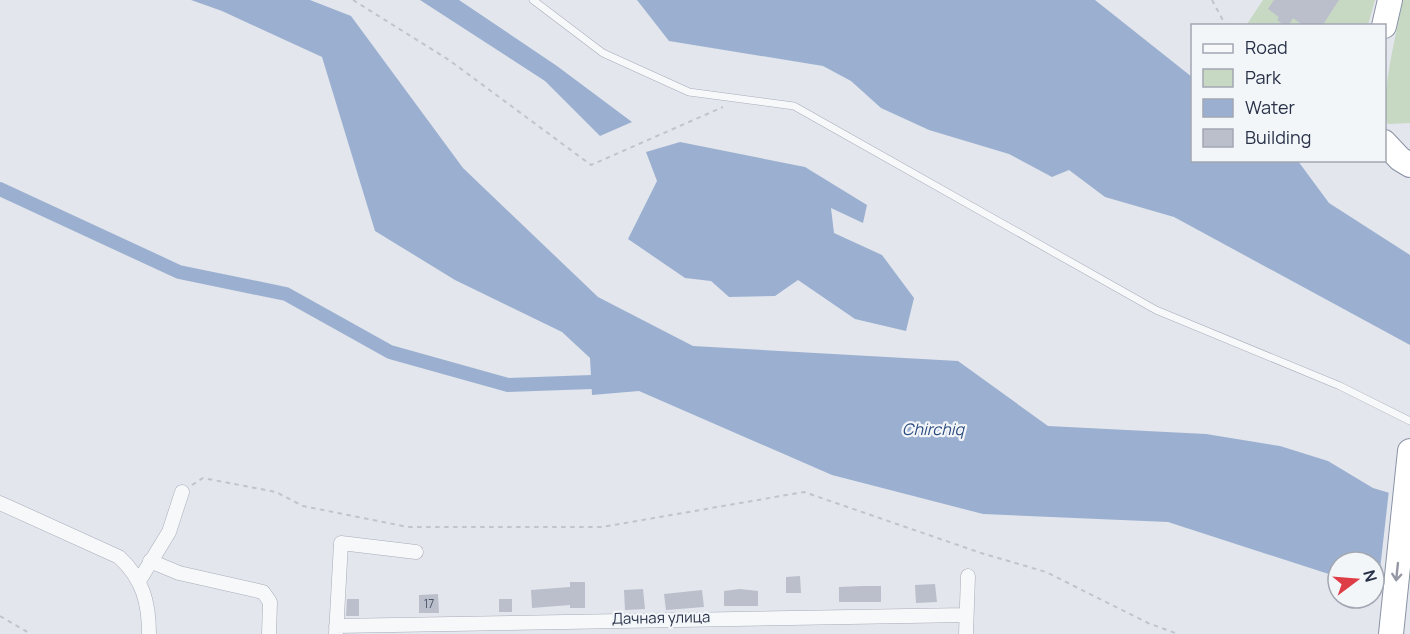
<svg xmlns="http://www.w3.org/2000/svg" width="1410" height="634" font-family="Manrope,sans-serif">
<rect width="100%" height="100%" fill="#e3e6ed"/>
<path fill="#c7d8c3" d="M1263,0H1375L1368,25L1249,26L1247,24Z
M1403,0H1410V123L1388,124C1377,110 1399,21 1403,0Z"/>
<path fill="#9bb0d0" d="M191,0H310L351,16L463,168L598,297L693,346L958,361L1048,426L1206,434L1280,446L1328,461L1373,488L1410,499V607L1374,592V562H1338V577L1168,522L983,514L832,475L639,391L592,395L590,358L562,332L455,280L375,231L322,57L222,11Z
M420,0H459L557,66L632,122L600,136L545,81Z
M637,0H1095L1192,77V160L1298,161L1329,203L1410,255V345L1174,217L1105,197L1069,170L1052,177L1009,154L929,130L881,108L851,81L823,66L669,41Z
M680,142L805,167L867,205L863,223L831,208L834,233L882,255L914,298L906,331L855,319L798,280L775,296L729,297L711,281L685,278L628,239L657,181L646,152Z"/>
<path fill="#e3e6ed" d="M1389,490L1410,496V610L1377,596Z"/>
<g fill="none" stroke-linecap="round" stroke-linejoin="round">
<path stroke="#9bb0d0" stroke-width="14" d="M0,189L179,272L286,294L390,352L508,385L592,382"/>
</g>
<path fill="#babfcb" d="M1274,0H1339L1322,26H1304L1293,18L1288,26H1285L1277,20L1279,17L1268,9Z
M800,576L801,593H786V577Z
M570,582H585V608H570V605L532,608L531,590L570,587Z
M935,584L937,602L916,603L915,585Z
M862,586H881V602H839V587Z
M643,589L645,609L625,610L624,590Z
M740,589L758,591V606H724V591Z
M702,590L704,607L666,610L664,594Z
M438,594L439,613H419V595Z
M347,599H359V616H346Z
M499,599H512V612H499Z"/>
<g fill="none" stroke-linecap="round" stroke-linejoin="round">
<g stroke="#a7acb8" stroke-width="8">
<path id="lane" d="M533,0L603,53L689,92L794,106L1156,310L1340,386L1410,421"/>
</g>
<g stroke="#a7acb8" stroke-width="15">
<path id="street" d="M0,503L119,557C143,579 149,603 149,634
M150,561L179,573L263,592L270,602L269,634
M139,581L169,532L182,492
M336,626L966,615
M336,634L341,543L416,552
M966,634L968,576"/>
</g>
<g stroke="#8992a5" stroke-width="26">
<path id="highway" d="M1384,26L1390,0
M1384,142L1400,159L1410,165
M1391,634L1410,451"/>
</g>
<path stroke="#c1c4cc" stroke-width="2" stroke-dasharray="4.5 4.5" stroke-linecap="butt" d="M353,0L449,60L591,165L723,107
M1212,0L1226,26
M192,485L203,478L276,492L303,506L408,527H602L804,492L981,553L1046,572L1148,623L1178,634
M0,616L31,634"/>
<use href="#lane" stroke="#f7f8fa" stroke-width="7"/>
<use href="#street" stroke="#f7f8fa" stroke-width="14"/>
<use href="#highway" stroke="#fff" stroke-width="24"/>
</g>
<defs><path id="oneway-shaft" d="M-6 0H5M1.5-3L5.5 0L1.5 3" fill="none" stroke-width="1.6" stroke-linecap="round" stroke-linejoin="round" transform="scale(1.5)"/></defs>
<use stroke="#9498a4" href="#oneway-shaft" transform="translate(1397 572) rotate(96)"/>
<g text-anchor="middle" stroke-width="4.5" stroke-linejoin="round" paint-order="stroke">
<g font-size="12" fill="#4c5469">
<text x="429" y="608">17</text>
</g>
<g font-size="15" fill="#283148" stroke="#f3f6f9">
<text transform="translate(661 618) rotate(-1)" y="5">Дачная улица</text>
</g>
<g font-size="16" font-style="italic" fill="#2d4c81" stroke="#f3f6f9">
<text x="933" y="435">Chirchiq</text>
</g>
</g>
<rect x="1191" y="24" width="195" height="138" fill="#f3f6f9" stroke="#a2a7b2" stroke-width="1.5"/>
<rect x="1203" y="44" width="30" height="9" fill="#f7f8fa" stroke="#a2a7b2" stroke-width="1.5"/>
<text x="1245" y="54" font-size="18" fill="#283148">Road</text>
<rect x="1203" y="69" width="30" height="18" fill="#c7d8c3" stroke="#a2a7b2" stroke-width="1.5"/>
<text x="1245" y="84" font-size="18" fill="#283148">Park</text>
<rect x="1203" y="99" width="30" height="18" fill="#9bb0d0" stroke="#a2a7b2" stroke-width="1.5"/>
<text x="1245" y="114" font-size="18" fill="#283148">Water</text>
<rect x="1203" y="129" width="30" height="18" fill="#babfcb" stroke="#a2a7b2" stroke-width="1.5"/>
<text x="1245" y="144" font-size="18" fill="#283148">Building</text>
<g transform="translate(1356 580) rotate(74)"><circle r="28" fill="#f3f6f9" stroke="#a2a7b2" stroke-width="1.5"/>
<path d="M0-4.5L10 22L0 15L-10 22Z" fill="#de3c47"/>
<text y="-9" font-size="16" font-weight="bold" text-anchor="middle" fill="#283148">N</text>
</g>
</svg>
